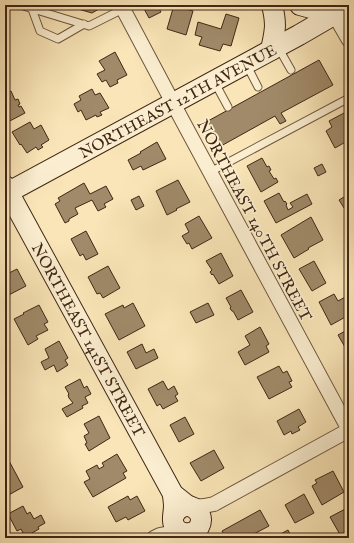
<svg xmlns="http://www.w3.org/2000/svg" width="354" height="543" font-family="'IM FELL English',serif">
<rect width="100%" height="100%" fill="#f9e5b7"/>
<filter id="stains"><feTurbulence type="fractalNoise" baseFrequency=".005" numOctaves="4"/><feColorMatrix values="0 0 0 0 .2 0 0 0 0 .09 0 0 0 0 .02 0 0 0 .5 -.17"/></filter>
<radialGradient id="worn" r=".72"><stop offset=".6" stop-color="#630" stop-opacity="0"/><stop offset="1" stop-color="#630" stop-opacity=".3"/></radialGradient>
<path fill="#a08a69" stroke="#402715" d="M64,5H103L104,6L92,13Z
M142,5H157L161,12L149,18Z
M174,5L193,11L186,35L167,29Z
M226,14L239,18L231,46L223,44L220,51L199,45L202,37L195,35L198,22L221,29Z
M115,52L127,75L117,80L118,83L110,87L106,80L102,82L97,74L105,70L99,61Z
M319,60L333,85L281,113L286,121L280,124L275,116L221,146L208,121Z
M92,89L95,95L100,93L109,108L100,112L102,115L97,117L96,115L86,120L81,110L78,112L74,104L81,100L79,96Z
M11,91L15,100L18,99L20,104L18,105L19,107L21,106L25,113L6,123L5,120V94Z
M344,113L349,122V140L335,148L326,131L332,127L329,121Z
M30,122L34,129L41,125L49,140L41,145L43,147L38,150L36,147L27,153L21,144L20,145L12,132Z
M157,142L166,159L143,170L141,166L133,170L128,160L141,153L140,152Z
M262,158L267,167L269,166L271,170L269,171L274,179L276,178L278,182L261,192L247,166Z
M322,164L326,172L318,176L314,168Z
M178,180L190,202L176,209L177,210L167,215L156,191Z
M84,183L90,194L106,186L113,199L104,204L106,207L98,211L92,200L75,208L78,214L69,219V221L65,223L55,204L60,201L58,198Z
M279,193L284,202L285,201L287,204L286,205L288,210L293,207L290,203L307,194L312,204L276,223L264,201Z
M349,194V205L344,208L339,200Z
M139,196L144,206L136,210L131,200Z
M199,216L212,238L192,249L189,243L187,244L182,236L189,232L185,224Z
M311,217L323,240L308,248L309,249L294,258L281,235Z
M86,231L98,254L86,260L83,254L80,256L71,239Z
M221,253L233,276L219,284L213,274L212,275L210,272L212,270L206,261Z
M314,261L326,283L312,291L299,269Z
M108,266L120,288L103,298L100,293L97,294L88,277Z
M17,269L26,286L5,297V275Z
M241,290L253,312L238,320L233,311H232L231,310L230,308L231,307L226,298Z
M334,294L338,301L349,295V315L331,325L319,302Z
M133,303L145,326L119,340L105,314L123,305L124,308Z
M208,303L214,315L196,323L190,312Z
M39,305L48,322L44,324L48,330L36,336L38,339L28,345L14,319L24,314L23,313Z
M260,327L269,344L266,346L269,352L245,365L238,352L250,345L245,336Z
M349,329V354L338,335Z
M59,341L68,358L65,360L68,365L57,372L54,365L45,370L41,362L49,358L45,349Z
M142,344L146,353L154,349L158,358L136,369L127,352Z
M279,366L283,373L287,371L292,381L289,382L292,387L269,399L257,377Z
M80,379L84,388L87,386L91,394L85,397L88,403L82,406L83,408L67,417L62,409L73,403L69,398L68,395L69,394L65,387Z
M163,381L168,390L174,386L178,394L175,396L178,401L163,409L160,404L157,406L148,389Z
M299,409L306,422L298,427L300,430L292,434L291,431L284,435L277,421Z
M99,416L110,438L89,451L85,444L87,443L84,436L89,433L84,424Z
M185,417L194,434L179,442L170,425Z
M214,450L224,468L201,481L190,463Z
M117,454L127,471L123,473L126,478L93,497L84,482L90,479L86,471L97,465L99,469L104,466L102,463Z
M8,459L23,487L5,497V460Z
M333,471L344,492L322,505L312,486L317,483L315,480Z
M304,494L314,513L295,523L285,505Z
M128,496L130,500L137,496L145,511L128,520L126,517L116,522L108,507Z
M23,506L27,514L30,512L34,519L41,515L45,523L38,527L39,529L25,537L21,529L17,531L8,514Z
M349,507V537L347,538H342L330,517Z
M260,510L269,526L246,538H226L222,531Z
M288,530L292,538H276L275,537Z"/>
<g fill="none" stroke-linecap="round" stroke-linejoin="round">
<g stroke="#6e563e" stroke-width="9">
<path id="lane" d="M20,5L89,26L123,9
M32,9L40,31L58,39L84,24
M278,47L291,70
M246,64L258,87
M215,83L228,107
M210,172L349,98"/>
</g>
<g stroke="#6e563e" stroke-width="16">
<path id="street" d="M121,5L182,120L349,430
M331,9L349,40
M192,507L204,506L214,504L349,430
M154,538L160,535L179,531"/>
</g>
<g stroke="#402715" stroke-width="22">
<g id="secondary">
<path d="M300,5L340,16"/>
<path d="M271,50C275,31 277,25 272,5"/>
<path id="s1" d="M5,186L173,494L188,506"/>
<path id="s2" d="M5,194L299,35L349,6"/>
<path d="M173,494C173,498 174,502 174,506C174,513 171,521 175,527C178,532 183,534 189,533C193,533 197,530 199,527C208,511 184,496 174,515"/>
</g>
</g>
<use href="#lane" stroke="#fbeed0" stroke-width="7"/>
<use href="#street" stroke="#fbeed0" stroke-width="14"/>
<use href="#secondary" stroke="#fbeed0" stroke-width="20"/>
</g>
<g text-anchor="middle" stroke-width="3.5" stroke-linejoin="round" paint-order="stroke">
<g font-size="16" fill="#402715" stroke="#fbeed0">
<text dy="6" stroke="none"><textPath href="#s2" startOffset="196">NORTHEAST 12TH AVENUE</textPath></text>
<text transform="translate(255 220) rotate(62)" y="6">NORTHEAST 140TH STREET</text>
<text dy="6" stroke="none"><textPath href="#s1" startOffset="175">NORTHEAST 141ST STREET</textPath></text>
</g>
</g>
<rect width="354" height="543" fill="none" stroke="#f9e5b7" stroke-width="20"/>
<rect x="6" y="6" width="342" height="531" fill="none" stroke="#402715" stroke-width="2"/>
<rect x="10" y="10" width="334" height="523" fill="none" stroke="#402715"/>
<rect width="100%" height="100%" filter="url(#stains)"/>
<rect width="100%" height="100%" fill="url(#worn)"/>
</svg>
